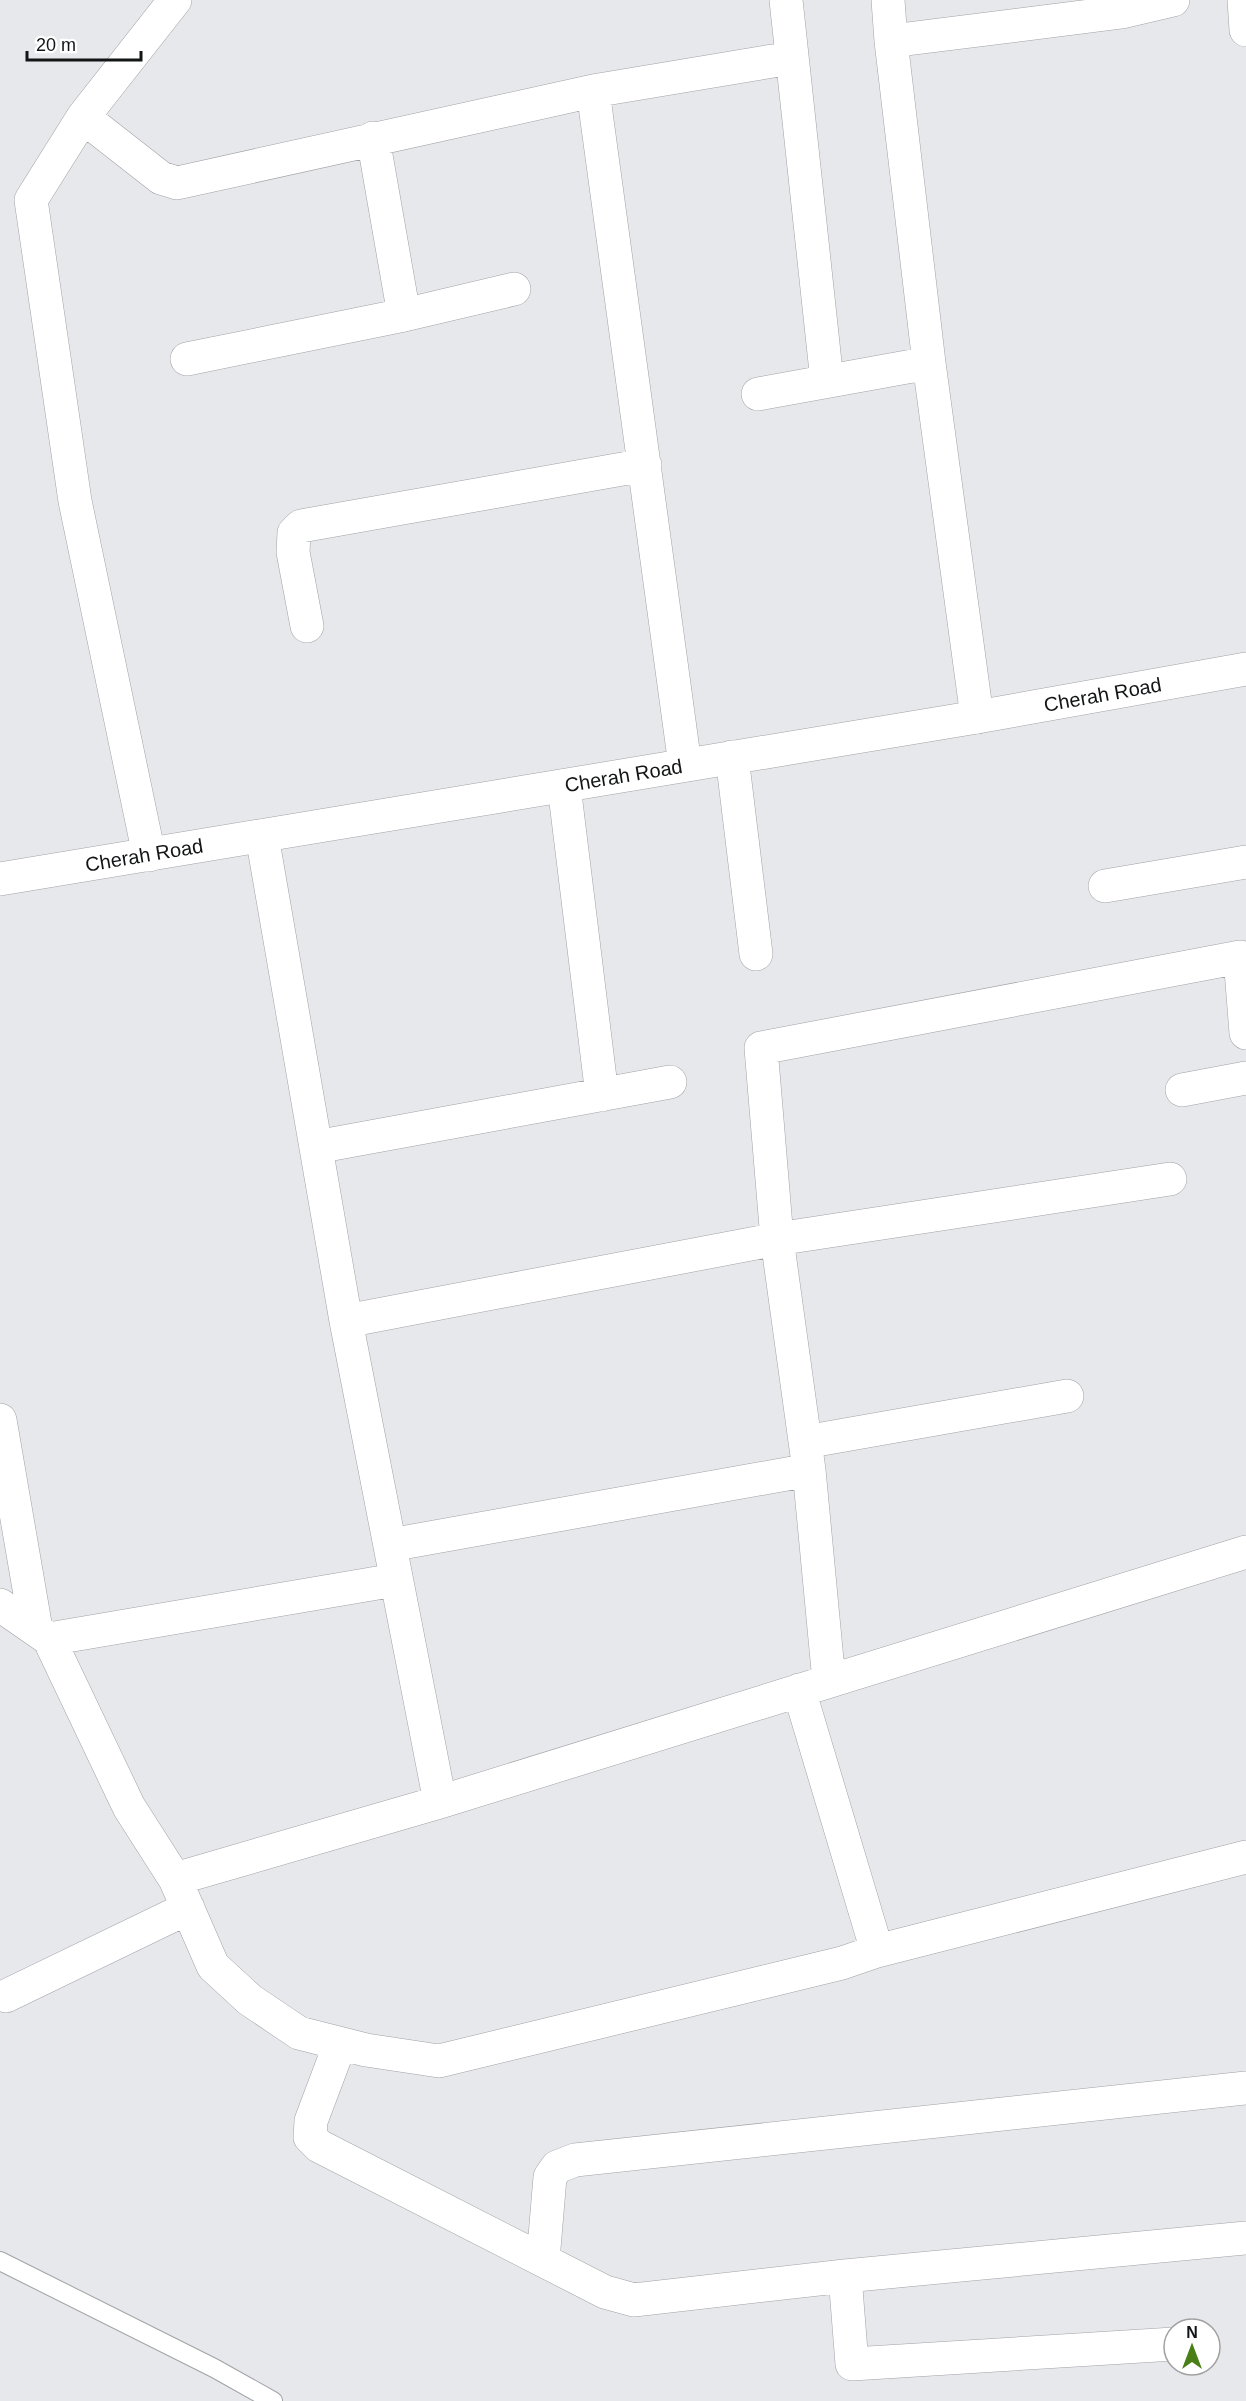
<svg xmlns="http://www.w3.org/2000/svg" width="1246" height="2401" font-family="Arial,sans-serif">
<rect width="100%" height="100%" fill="#e7e8ec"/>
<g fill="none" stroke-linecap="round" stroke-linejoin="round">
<g stroke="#a1a2a6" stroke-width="20">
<path id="service" d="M0,2261L214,2368L273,2401"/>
</g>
<g stroke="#a1a2a6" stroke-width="34">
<path id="minor" d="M786,0L827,381
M888,0L891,41L929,363L977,717
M1244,0L1246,30
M891,41L1122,12L1173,0
M593,91L685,765
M83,117L161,178L177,183L593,91L791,58
M373,138L404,315
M187,359L404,315L514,289
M758,394L929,363
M307,626L293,552L294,533L301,526L645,465
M732,757L756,954
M564,786L602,1095
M262,836L346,1321L440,1802
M149,855L75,501L31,200L83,117L175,0
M1105,886L1246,862
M1182,1090L1246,1078
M316,1147L670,1082
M346,1321L777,1239L1170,1179
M0,1420L36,1629
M805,1442L1067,1396
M390,1545L809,1470
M0,1605L49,1639L129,1807L175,1879L213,1966L250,2000L299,2033L366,2050L439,2061L842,1963L877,1951L1246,1857
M49,1639L395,1580
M829,1681L809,1470L777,1239L761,1048L1240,957L1246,1033
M799,1690L877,1951
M175,1879L440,1802L1246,1552
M6,1996L188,1908
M340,2044L311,2121L310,2137L319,2146L605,2292L634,2300L845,2276L1246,2238
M543,2260L550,2177L557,2167L575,2160L1246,2088
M845,2276L852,2364L1174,2344"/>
</g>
<g stroke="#a1a2a6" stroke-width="34">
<g id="tertiary">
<path id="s1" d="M0,879L977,717L1246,669"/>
</g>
</g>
<use href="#service" stroke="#fff" stroke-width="18"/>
<use href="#minor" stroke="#fff" stroke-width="33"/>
<use href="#tertiary" stroke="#fff" stroke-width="33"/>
</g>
<g text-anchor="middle" stroke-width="4.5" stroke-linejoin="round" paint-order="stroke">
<g font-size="20" fill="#131415" stroke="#fff">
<text dy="7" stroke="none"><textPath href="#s1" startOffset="1118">Cherah Road</textPath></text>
<text dy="7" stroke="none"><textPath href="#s1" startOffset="632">Cherah Road</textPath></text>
<text dy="7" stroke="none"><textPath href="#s1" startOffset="146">Cherah Road</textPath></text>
</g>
</g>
<g transform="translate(1192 2347)"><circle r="28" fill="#ffffff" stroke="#a1a1a1" stroke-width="1.5"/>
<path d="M0-4.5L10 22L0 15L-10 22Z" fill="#497f16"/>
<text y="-9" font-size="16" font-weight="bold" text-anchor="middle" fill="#131415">N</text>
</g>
<path d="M27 51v9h114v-9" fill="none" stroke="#131415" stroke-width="3"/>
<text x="36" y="51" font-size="18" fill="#131415" stroke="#ffffff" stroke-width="4.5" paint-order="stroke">20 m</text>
</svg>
